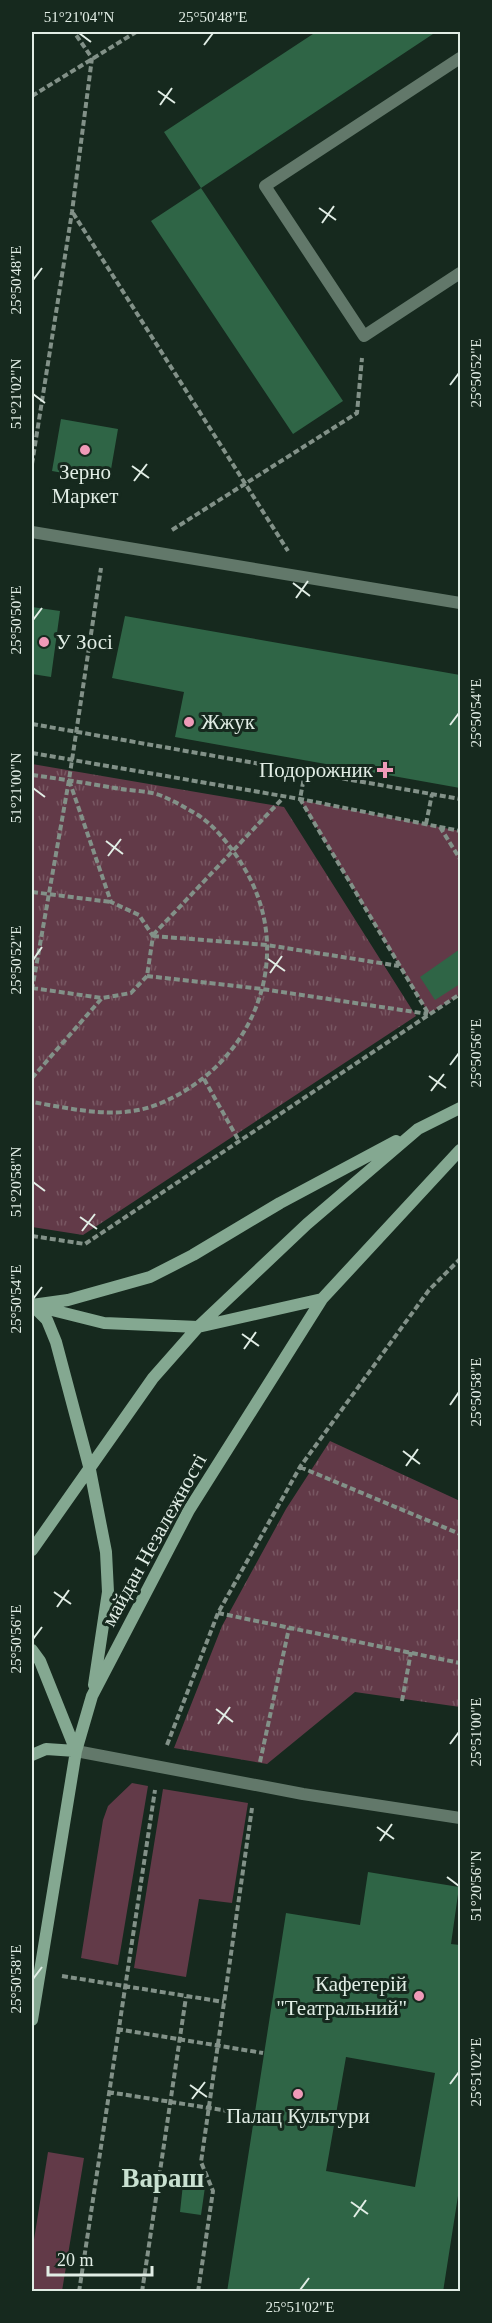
<svg xmlns="http://www.w3.org/2000/svg" width="492" height="2323" font-family="'Times New Roman',serif">
<defs>
<pattern id="park-tufts" width="24" height="20" patternUnits="userSpaceOnUse" patternTransform="scale(1.5)"><rect width="24" height="20" fill="#623a48"/><path d="M3 7l-1-3M5 7V3M7 7l1-3M15 17l-1-3M17 17v-4M19 17l1-3" fill="none" stroke="#785762"/></pattern>
</defs>
<rect width="100%" height="100%" fill="#16291e"/>
<path fill="#623a48" d="M300,800L460,831V994L429,1014Z
M132,1783L148,1786L118,1965L81,1958L103,1820L108,1806Z
M163,1789L248,1803L232,1903L199,1899L186,1977L134,1968Z
M48,2152L84,2158L62,2291H32V2252Z"/>
<path fill="url(#park-tufts)" d="M32,764L284,807L416,1016L83,1235L32,1227Z
M330,1441L460,1501V1707L355,1692L267,1764L174,1748L222,1626L286,1509Z"/>
<path fill="#2f6546" fill-rule="evenodd" d="M316,32H436L201,188L164,132Z
M201,188L343,401L293,434L151,221Z
M61,419L118,429L109,481L52,471Z
M32,607L60,611L51,677L32,674Z
M125,616L460,675V788L175,737L184,692L112,678Z
M460,949V984L435,1000L420,977Z
M368,1872L459,1887L451,1944L460,1945V2183L443,2292H227L286,1913L360,1925ZM346,2057L435,2073L415,2187L326,2171Z
M183,2184L205,2187L201,2215L180,2212Z"/>
<g fill="none" stroke-linecap="round" stroke-linejoin="round">
<path stroke="#829188" stroke-width="4" stroke-dasharray="6 3" stroke-linecap="butt" d="M32,96L136,32
M73,213L288,551
M32,464L72,212L92,58L74,32
M172,530L357,413L362,358
M32,724L460,799
M32,753L300,799L460,831
M305,772L300,799L428,1013
M32,775C62,779 91,784 121,789C134,791 150,791 162,796C174,801 186,808 198,815C216,827 232,848 243,866C298,955 254,1064 161,1103C120,1121 74,1109 32,1102
M426,824L432,794
M440,827L460,859
M32,892L111,902
M153,935L282,799
M153,936L267,945L399,966
M147,976L262,989L428,1014
M32,988L102,998
M32,990L69,780L101,568
M32,1078L102,998L131,993L147,976L153,936L139,915L111,902L69,780
M204,1079L239,1141
M32,1236L85,1244L460,994
M300,1467L460,1534
M218,1613L460,1663
M402,1701L411,1652
M167,1745L218,1613L300,1467L429,1290L460,1259
M260,1762L289,1628
M62,1976L224,2002
M117,2029L263,2053
M108,2092L254,2115
M79,2292L155,1790
M142,2292L186,1997
M198,2292L213,2191L201,2162L252,1808"/>
<path stroke="#62786a" stroke-width="12" d="M460,58L265,186L364,336L460,273
M32,532L460,603
M76,1751L303,1794L460,1818"/>
<path stroke="#84a891" stroke-width="12" d="M32,1305L68,1300L150,1277L193,1255L280,1203L396,1141
M32,1305L47,1320L56,1342L90,1470L106,1552L108,1592L94,1685
M40,1307L104,1323L198,1327L322,1299
M32,1550L153,1378L198,1327L307,1224L418,1129L460,1108
M32,1650L40,1661L76,1751L46,1749L32,1755
M32,2020L76,1751L92,1696L189,1510L322,1299L460,1150"/>
</g>
<path fill="none" stroke="#e1ede5" stroke-width="2" d="M79,33L91,42M204,45L213,33M158,91L175,103M160,105L172,88M319,208L336,220M322,223L334,206M33,280L42,268M450,385L459,373M33,394L45,403M132,466L149,478M134,481L147,464M293,583L310,596M296,598L308,581M33,620L42,608M450,725L459,713M33,788L45,797M106,841L123,854M108,856L121,839M268,959L285,971M33,960L42,947M270,973L282,956M450,1065L459,1053M429,1076L446,1088M431,1091L444,1074M33,1182L45,1191M80,1217L97,1229M82,1231L95,1214M33,1299L42,1287M242,1334L259,1346M244,1349L256,1332M450,1405L459,1392M403,1451L420,1464M406,1466L418,1449M54,1592L71,1604M57,1607L69,1590M33,1639L42,1627M216,1709L233,1722M218,1724L230,1707M450,1744L459,1732M377,1827L394,1839M380,1841L392,1824M447,1877L459,1886M33,1979L42,1967M450,2084L459,2072M190,2085L207,2097M192,2099L205,2082M351,2202L368,2214M354,2217L366,2200M300,2290L309,2278"/>
<g fill="#ef9ab8" stroke="#16291e" stroke-width="2">
<circle cx="85" cy="450" r="6"/>
<circle cx="44" cy="642" r="6"/>
<circle cx="189" cy="722" r="6"/>
<path d="M382 761h6v6h6v6h-6v6h-6v-6h-6v-6h6z"/>
<circle cx="419" cy="1996" r="6"/>
<circle cx="298" cy="2094" r="6"/>
</g>
<g text-anchor="middle" stroke-width="6" stroke-linejoin="round" paint-order="stroke">
<g font-size="21" fill="#e1ede5" stroke="#16291e">
<text x="85" y="479">Зерно<tspan x="85" dy="24">Маркет</tspan></text>
<text x="56" y="649" text-anchor="start">У Зосі</text>
<text x="201" y="729" text-anchor="start">Жжук</text>
<text x="373" y="777" text-anchor="end">Подорожник</text>
<text x="407" y="1991" text-anchor="end">Кафетерій<tspan x="407" dy="24">"Театральний"</tspan></text>
<text x="298" y="2123">Палац Культури</text>
</g>
<g font-size="21" fill="#e1ede5" stroke="#16291e">
<text transform="translate(154 1540) rotate(-61)" y="7">майдан Незалежності</text>
</g>
<g font-size="27" font-weight="bold" fill="#c9e1d1" stroke="#16291e">
<text x="163" y="2187">Вараш</text>
</g>
</g>
<rect width="492" height="2323" fill="none" stroke="#16291e" stroke-width="66"/>
<path d="M48 2266v9h104v-9" fill="none" stroke="#e1ede5" stroke-width="3"/>
<text x="57" y="2266" font-size="18" fill="#e1ede5" stroke="#16291e" stroke-width="4.5" paint-order="stroke">20 m</text>
<rect x="33" y="33" width="426" height="2257" fill="none" stroke="#e1ede5" stroke-width="2"/>
<g font-size="15" text-anchor="middle" fill="#e1ede5">
<text x="79" y="22">51°21'04"N</text>
<text x="213" y="22">25°50'48"E</text>
<text transform="translate(16 280) rotate(-90)" y="5">25°50'48"E</text>
<text transform="translate(476 373) rotate(-90)" y="5">25°50'52"E</text>
<text transform="translate(16 394) rotate(-90)" y="5">51°21'02"N</text>
<text transform="translate(16 620) rotate(-90)" y="5">25°50'50"E</text>
<text transform="translate(476 713) rotate(-90)" y="5">25°50'54"E</text>
<text transform="translate(16 788) rotate(-90)" y="5">51°21'00"N</text>
<text transform="translate(16 960) rotate(-90)" y="5">25°50'52"E</text>
<text transform="translate(476 1053) rotate(-90)" y="5">25°50'56"E</text>
<text transform="translate(16 1182) rotate(-90)" y="5">51°20'58"N</text>
<text transform="translate(16 1299) rotate(-90)" y="5">25°50'54"E</text>
<text transform="translate(476 1392) rotate(-90)" y="5">25°50'58"E</text>
<text transform="translate(16 1639) rotate(-90)" y="5">25°50'56"E</text>
<text transform="translate(476 1732) rotate(-90)" y="5">25°51'00"E</text>
<text transform="translate(476 1886) rotate(-90)" y="5">51°20'56"N</text>
<text transform="translate(16 1979) rotate(-90)" y="5">25°50'58"E</text>
<text transform="translate(476 2072) rotate(-90)" y="5">25°51'02"E</text>
<text x="300" y="2312">25°51'02"E</text>
</g>
</svg>
